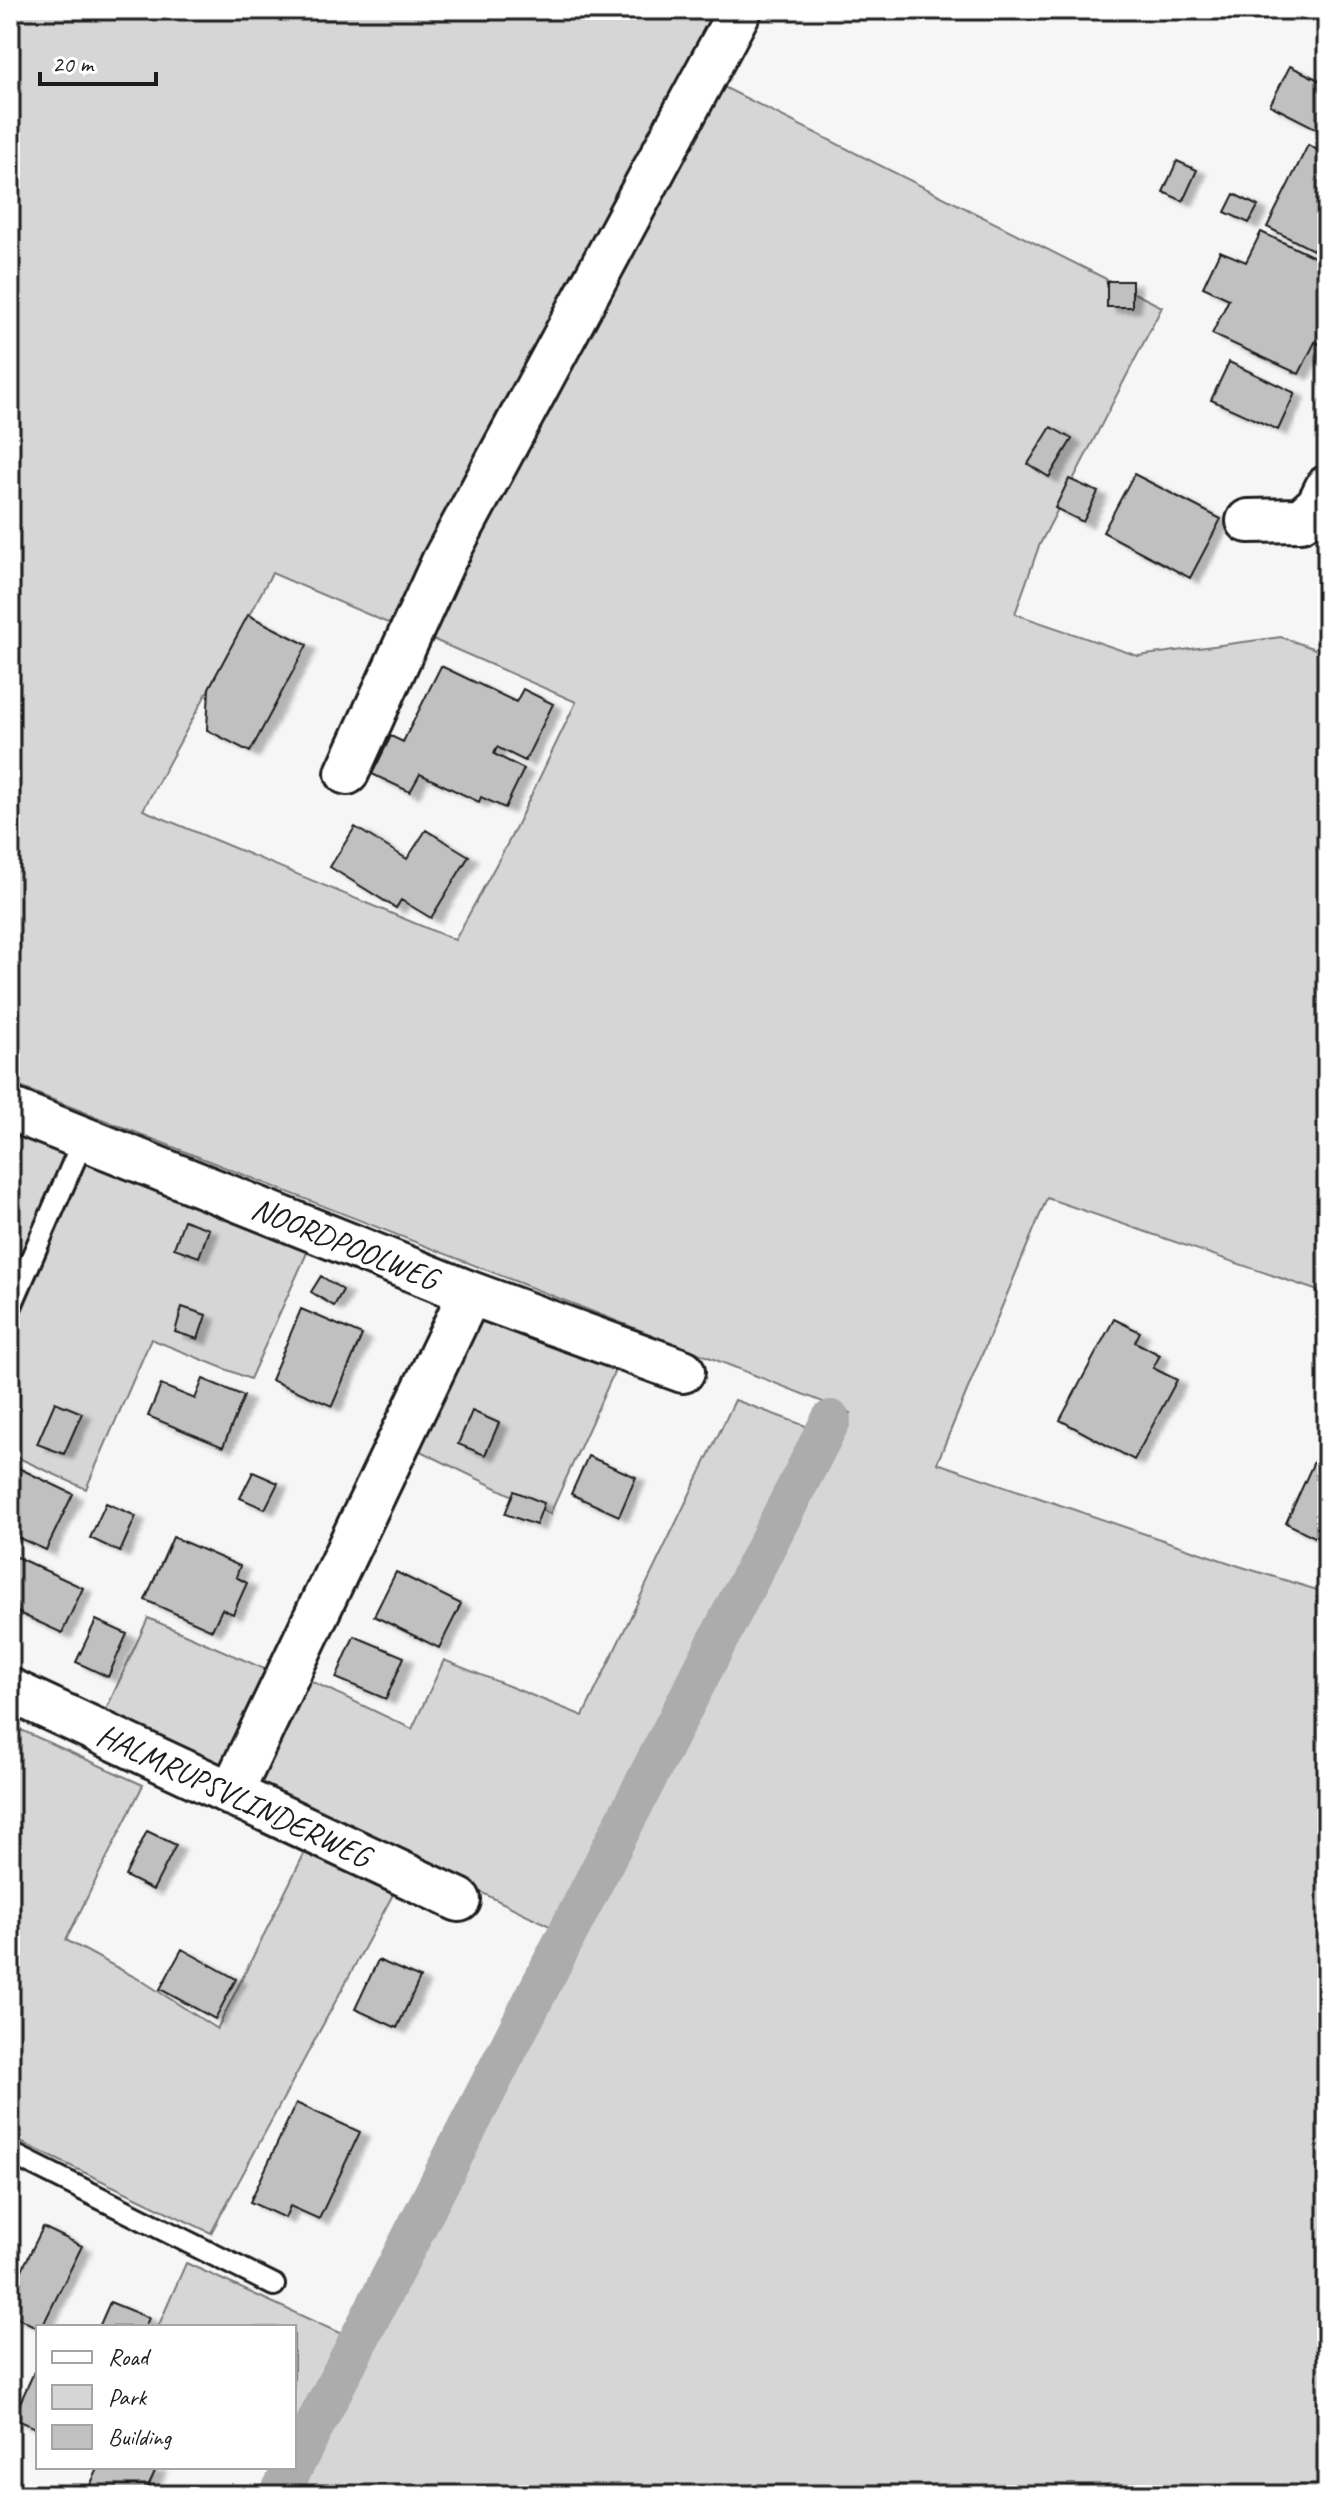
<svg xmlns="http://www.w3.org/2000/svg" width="1337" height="2505" font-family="Caveat,sans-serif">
<defs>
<filter id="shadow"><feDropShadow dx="9" dy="5" stdDeviation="2" flood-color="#0004"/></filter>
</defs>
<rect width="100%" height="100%" fill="#f6f6f6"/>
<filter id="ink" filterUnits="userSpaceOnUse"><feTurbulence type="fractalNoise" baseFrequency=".0125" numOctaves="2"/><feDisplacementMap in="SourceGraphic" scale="16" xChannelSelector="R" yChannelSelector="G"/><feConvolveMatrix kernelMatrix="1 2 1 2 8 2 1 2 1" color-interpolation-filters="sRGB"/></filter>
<g filter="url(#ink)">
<path fill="#d6d6d6" stroke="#797979" stroke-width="2" d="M10,10H728L397,627L272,573L143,810L455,940L510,839L576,702L423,635L722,86L1162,307L1039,546L1015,614L1138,656L1281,637L1327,653V1294L1047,1198L937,1463L1239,1566L1327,1593V2495H295L372,2336L851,1413L10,1083Z
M10,1132L66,1155L10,1280Z
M89,1156L311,1244L250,1379L151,1339L86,1489L10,1454V1339Z
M485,1300L621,1357L550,1514L412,1447Z
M735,1400L825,1433L568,1935L254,1781L303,1677L412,1729L444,1660L583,1716Z
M148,1618L276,1674L233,1765L215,1767L104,1714Z
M10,1725L143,1785L66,1940L144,1982L217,2029L307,1848L397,1887L211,2233L10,2137Z
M186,2263L357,2341L294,2468V2327H158Z"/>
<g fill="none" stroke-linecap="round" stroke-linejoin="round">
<path stroke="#acacac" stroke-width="40" d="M279,2495L831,1420"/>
</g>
<path fill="#c0c0c0" stroke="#1c1c1c" stroke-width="2" filter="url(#shadow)" d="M1290,66L1327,84V108L1317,129L1270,105Z
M1308,145L1327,155V257L1267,227Z
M1177,161L1197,170L1183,201L1163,192Z
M1234,194L1258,206L1249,223L1225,212Z
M1261,232L1327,263V347L1315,342L1299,374L1212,334L1229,299L1203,287L1220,251L1246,262Z
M1107,281H1132V307H1107Z
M1229,362L1295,393L1278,430L1211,400Z
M1051,427L1072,439L1049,477L1028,464Z
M1134,474L1221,519L1190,578L1103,532Z
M1069,479L1098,492L1083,522L1055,508Z
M248,615L307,645L250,752L207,730L209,688Z
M441,666L516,702L523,689L553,704L525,761L497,747L494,754L524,769L505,808L481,797L479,802L420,774L410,792L372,774L391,736L403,742Z
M355,827L407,859L426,830L469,856L431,918L401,900L396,908L330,867Z
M184,1220L209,1229L199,1257L174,1248Z
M321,1276L343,1290L334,1306L311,1292Z
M182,1307L206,1315L198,1339L175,1332Z
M301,1309L362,1335L332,1406L271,1380Z
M1114,1319L1140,1332L1135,1342L1160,1355L1153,1368L1177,1380L1134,1460L1060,1420Z
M203,1379L244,1396L223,1447L148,1416L161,1385L195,1399Z
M55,1402L82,1413L64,1454L37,1444Z
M472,1411L499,1423L485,1455L458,1444Z
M1327,1433V1543L1286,1523Z
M588,1456L636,1477L619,1516L571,1494Z
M10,1464L73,1494L46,1550L10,1534Z
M253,1472L278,1483L265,1509L240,1498Z
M514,1491L544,1503L536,1525L505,1514Z
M106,1503L136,1516L120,1552L90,1538Z
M173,1537L240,1566L236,1577L247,1583L233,1614L222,1609L212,1630L145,1600Z
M10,1554L83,1588L62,1633L10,1609Z
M396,1572L461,1604L439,1648L374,1616Z
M96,1620L127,1634L108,1677L76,1662Z
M354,1636L404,1657L386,1699L336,1678Z
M147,1831L176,1845L153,1890L125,1876Z
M182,1949L236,1979L215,2019L160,1989Z
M378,1960L420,1978L397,2028L355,2009Z
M296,2103L360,2132L319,2219L290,2206L285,2218L250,2202Z
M43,2227L82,2246L42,2327L38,2328L10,2314V2294Z
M110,2302L149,2318L145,2327H99Z
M35,2370L38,2372V2429L13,2418Z
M99,2467H157L144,2495H100L88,2489Z"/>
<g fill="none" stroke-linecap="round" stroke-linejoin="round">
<g stroke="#1c1c1c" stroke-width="26">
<path id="lane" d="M10,1308L84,1138
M10,2153L274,2285"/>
</g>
<g stroke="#1c1c1c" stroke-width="48">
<path id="street" d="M1248,521L1301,520L1318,505L1327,487
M347,773L443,562L740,10
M10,1109L470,1293L683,1371
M10,1690L459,1900
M231,1794L470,1293"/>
</g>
<use href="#lane" stroke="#fff" stroke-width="20"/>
<use href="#street" stroke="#fff" stroke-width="42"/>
</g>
</g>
<g text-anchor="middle" stroke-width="8" stroke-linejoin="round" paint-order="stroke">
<g font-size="32" fill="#1c1c1c" stroke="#fff">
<text transform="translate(345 1243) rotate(22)" y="11">NOORDPOOLWEG</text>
<text transform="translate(234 1795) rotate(25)" y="11">HALMRUPSVLINDERWEG</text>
</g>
</g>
<rect width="1337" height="2505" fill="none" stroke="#fff" stroke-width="40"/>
<rect x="20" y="20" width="1297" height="2465" fill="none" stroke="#1c1c1c" stroke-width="3" filter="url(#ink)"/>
<rect x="36" y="2325" width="260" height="144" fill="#ffffff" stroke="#a4a4a4" stroke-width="2"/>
<rect x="52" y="2351" width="40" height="12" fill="#ffffff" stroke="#a4a4a4" stroke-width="2"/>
<text x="108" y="2365" font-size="24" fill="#1c1c1c">Road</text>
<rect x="52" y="2385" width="40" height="24" fill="#d6d6d6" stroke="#a4a4a4" stroke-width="2"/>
<text x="108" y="2405" font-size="24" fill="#1c1c1c">Park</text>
<rect x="52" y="2425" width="40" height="24" fill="#c0c0c0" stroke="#a4a4a4" stroke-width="2"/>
<text x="108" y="2445" font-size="24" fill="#1c1c1c">Building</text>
<path d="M40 72v12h116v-12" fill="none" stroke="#1c1c1c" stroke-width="4"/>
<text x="52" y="72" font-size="24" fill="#1c1c1c" stroke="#ffffff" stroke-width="6" paint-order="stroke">20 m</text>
</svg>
